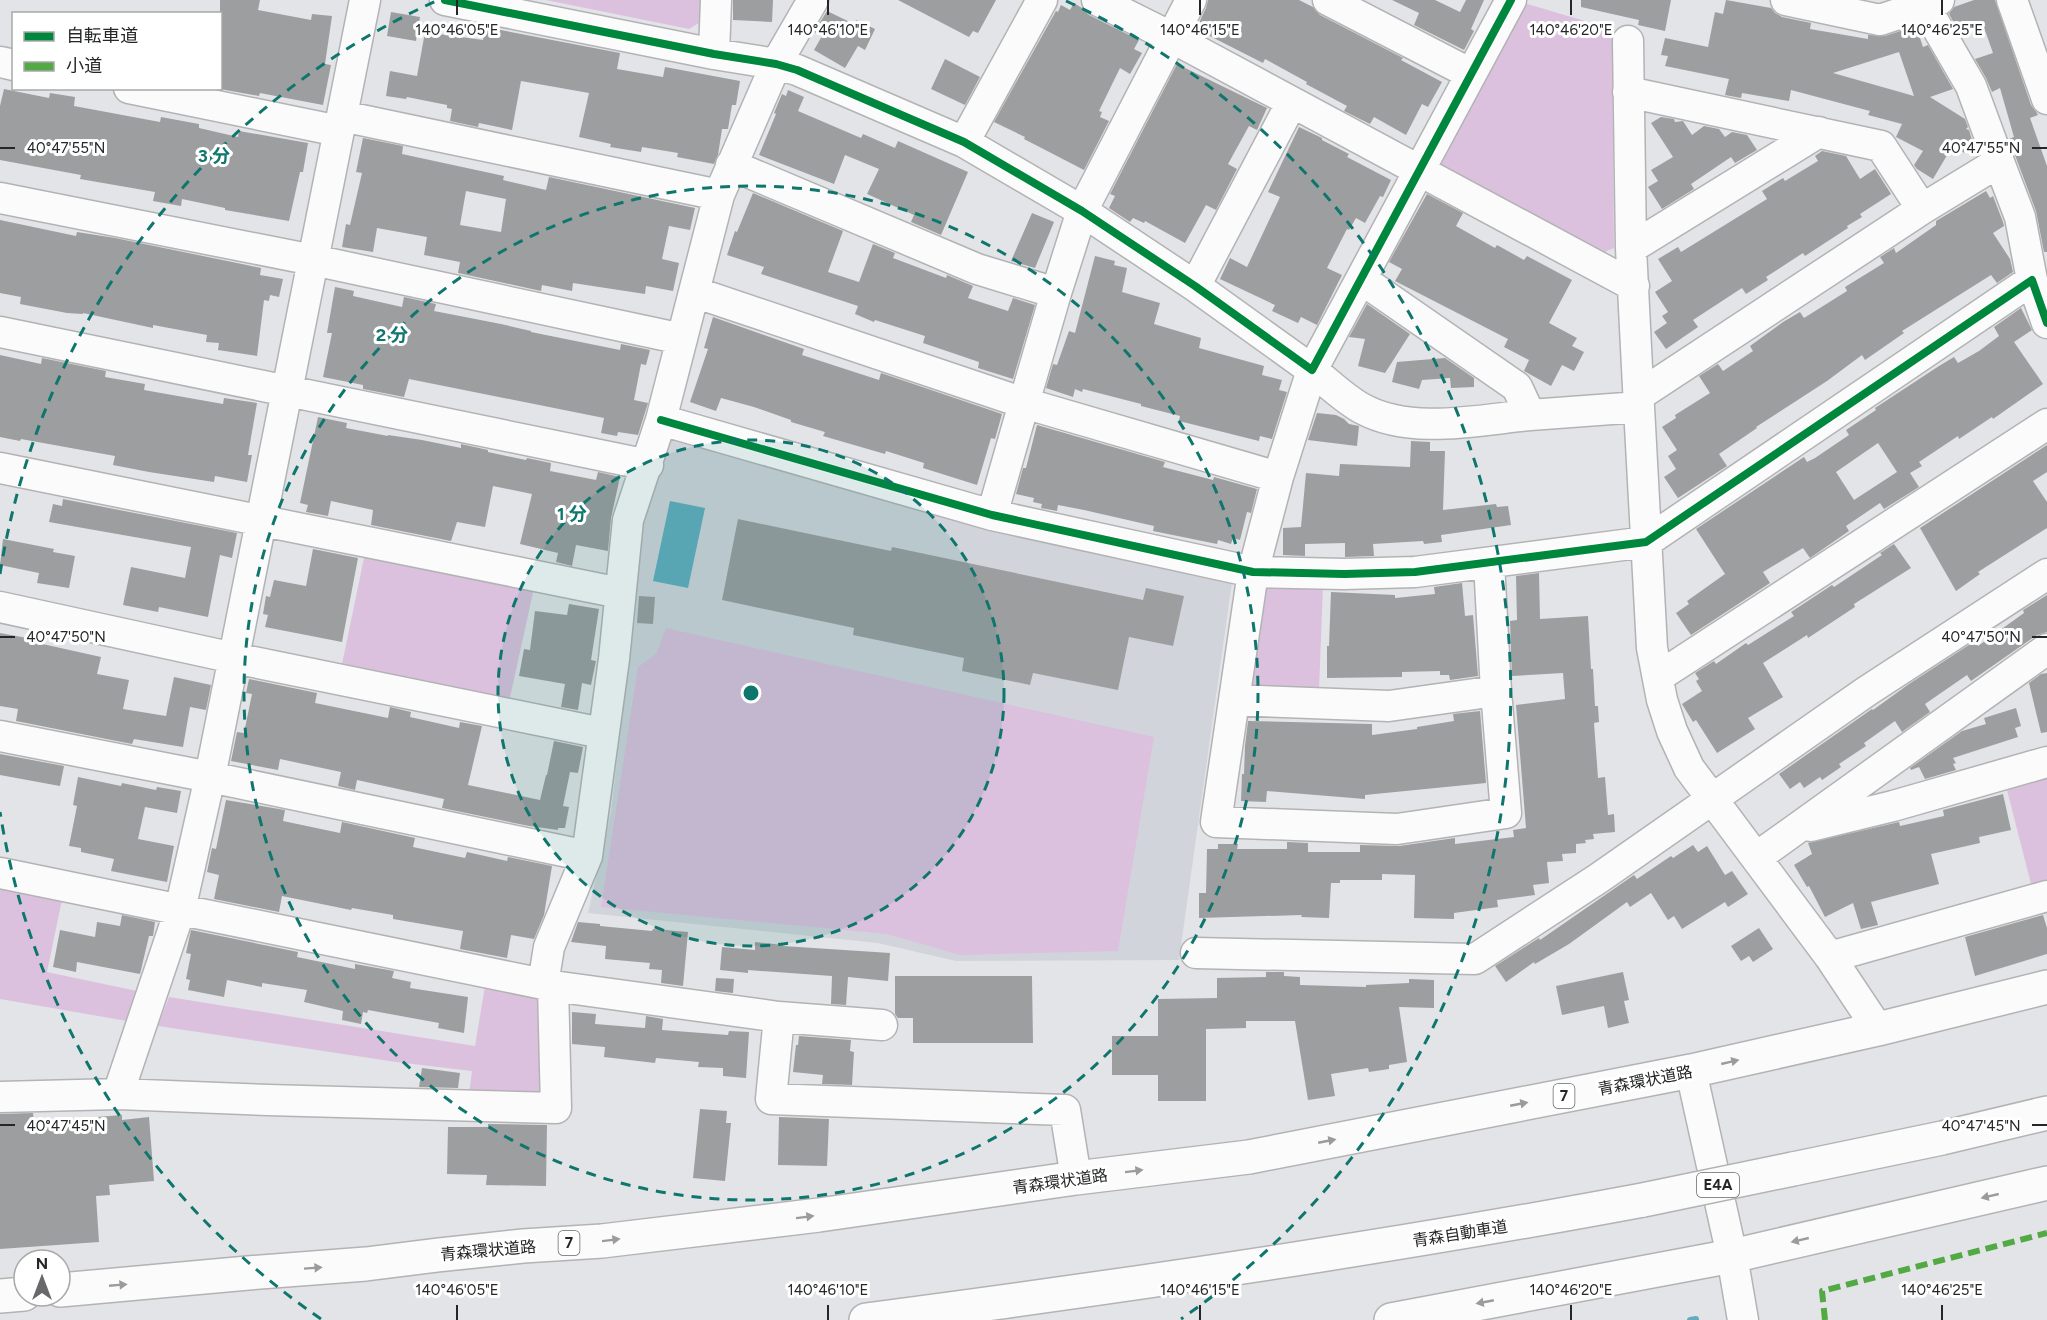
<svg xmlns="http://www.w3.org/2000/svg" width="2047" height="1320" font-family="Figtree,'Noto Sans JP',sans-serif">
<rect width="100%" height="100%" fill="#e3e4e7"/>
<path fill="#d1d4db" d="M667,437L1232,582L1179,960L956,961L878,943L588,913L611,812L627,675L639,536Z"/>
<path fill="#dcc1de" d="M546,0H701L699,23L689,29Z
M1524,3L1612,29L1614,248L1598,255L1442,171L1437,154Z
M365,553L534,588L509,702L341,669Z
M1269,584L1323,585L1319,690L1258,689L1249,683L1257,594Z
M666,628L1154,737L1118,951L960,955L887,934L601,907L638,667L656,654Z
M2047,775V880L2031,884L2006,786Z
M0,885L63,895L47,972L137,991L127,1021L0,999Z
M485,986L541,996L546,1089L538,1098L469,1094L472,1071L396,1062L158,1026L169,997L475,1046Z"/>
<path fill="#62acbf" d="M670,501L705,508L688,588L653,581Z"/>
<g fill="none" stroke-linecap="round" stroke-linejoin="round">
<path stroke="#62acbf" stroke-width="6" d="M1690,1320L1696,1319"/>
</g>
<path fill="#9d9ea0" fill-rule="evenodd" d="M220,0H260L258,10L311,20L312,14L332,16L325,64L331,65L323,105L260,93L259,96L220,89Z
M733,0H773L772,22L733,20Z
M898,0H996L978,33L973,31L969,37Z
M1208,0H1299L1313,7L1320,15L1403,58L1401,60L1442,82L1428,107L1422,104L1406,135L1374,117L1370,124L1344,111L1347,106L1306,84L1307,82L1265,59L1263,63L1196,29L1206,8Z
M1392,0H1435L1460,12L1466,0H1484L1471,29L1474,31L1464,50L1414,25L1419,13Z
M1581,0H1671L1665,31L1638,25L1639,20L1581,7Z
M1726,0L1771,8L1775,13L1782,17L1811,23L1810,29L1868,39V35L1885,36L1916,26L1923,47L1928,45L1953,89L1930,97L1965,119L1968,127L1966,129L1969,130L1972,140L1964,153L1953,145L1933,179L1917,169L1914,165L1923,151L1896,137L1902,124L1868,115L1870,111L1791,90L1789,101L1742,93L1741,98L1725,95L1729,79L1665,66L1668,56L1661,55L1665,38L1708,47L1715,12L1723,14ZM1899,52L1914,96L1833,73Z
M1974,0H1995L2031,105L2037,113L2038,115L2030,118L2047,166V252H2044L2036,211L2009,139L2014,137L2000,88L1992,92L1986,78L1975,59L1993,53L1982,22L1958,30L1949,14L1954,7Z
M1074,3L1082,8L1089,15L1139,40L1134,49L1142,53L1130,74L1120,68L1099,111L1102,112L1100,117L1109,121L1084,170L1024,139L1025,137L994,122L1056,11L1058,12L1061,5L1070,10Z
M827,11L854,24L856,20L875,29L865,50L858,46L845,68L814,50L822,36L814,32Z
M391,12L420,17L416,41L387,36Z
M485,27L620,53L617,69L663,77L665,67L740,81L736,105H732L728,129H722L718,155L714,164L677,157L678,153L642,147L641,152L610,147L611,144L579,137L589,93L521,81L512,130L479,123L478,127L450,121L452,109L447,108V105L407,97L406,99L386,96L390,71L417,76L425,32L483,40Z
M945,59L980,77L965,105L931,89Z
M1177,64L1267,108L1257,130L1249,126L1228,164L1237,169L1216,210L1206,205L1185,243L1145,221L1144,223L1133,218L1130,222L1109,208L1115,196L1110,194Z
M4,89L49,98L50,93L75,97L74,106L160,122L161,117L199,124V128L238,137L239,131L308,143L303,172H300L289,221L225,210V208L182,199L181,206L153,201L155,192L80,179L81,175L0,160V106Z
M788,90L804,97L798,111L861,138L863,134L895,148L898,141L968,172L941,235L911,222L914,215L867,194L879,169L845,155L834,184L759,155L776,114L774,113L782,94L786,96Z
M1661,117L1674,119L1675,122L1683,121L1692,135L1704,126L1719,129L1725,137L1732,132L1747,135L1757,150L1735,163L1731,157L1691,184L1694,189L1662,209L1648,187L1658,181L1651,170L1673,157L1651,123Z
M1299,127L1322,138V140L1349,154L1347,157L1391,180L1383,197L1380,196L1365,223L1356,218L1349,230L1347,229L1327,268L1342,275L1317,325L1301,317L1298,323L1272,311L1275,305L1220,279L1230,258L1247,267L1280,197L1268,192Z
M363,138L403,146L402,154L504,176L503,180L546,190L549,177L695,208L690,230L669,226L662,259L679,263L673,291L646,286L645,294L573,283L572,291L542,285L541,291L458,273L460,262L424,255L427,237L377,228L373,252L342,247L346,224L350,225L362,173L356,172ZM466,191L506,199L501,232L460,225Z
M1822,151L1846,156L1860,179L1875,169L1891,194L1860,214L1862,217L1847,226L1848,228L1805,256L1803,253L1766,277L1768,280L1746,294L1742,288L1693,320L1698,327L1666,349L1654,332L1667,323L1662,316L1668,312L1655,292L1672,281L1658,259L1678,247L1681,252L1767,199L1762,191L1783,178L1785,181L1818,161L1815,156Z
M1986,191L1990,198L1993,196L2003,222L2004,226L1993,233L2010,259L2013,272L1997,283L1991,275L1902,331L1904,333L1865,360L1862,355L1827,381L1756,427L1757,428L1719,454L1727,466L1678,498L1664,477L1676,469L1668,456L1677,450L1662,427L1676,418L1675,415L1710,393L1699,376L1718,364L1723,371L1753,351L1750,346L1783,322L1800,312L1804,318L1847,291L1845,287L1884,263L1880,257L1894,248L1896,253L1936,225V221Z
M753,193L843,231L828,272L859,282L873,244L895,253L893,258L946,278L947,275L973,286L968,298L1008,311L1013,298L1035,305L1013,379L978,368L979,362L923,343L925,336L875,320L874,322L855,314L858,306L761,274L764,267L727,255L735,231L737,232Z
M1427,194L1463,213L1456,226L1495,248L1497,245L1524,260L1527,256L1572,280L1549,323L1577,338L1572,346L1584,352L1574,371L1562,365L1551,386L1524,371L1529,360L1504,347L1508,339L1395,281L1402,269L1389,262Z
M1032,213L1054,222L1035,268L1011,261Z
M0,220L76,236L77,232L115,238L242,264L261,268L260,275L283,279L279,297L270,295L269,301L264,300L257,356L218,350L219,343L206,342L207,335L153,325V328L83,313V314L67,313L20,304L21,297L0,293Z
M1095,256L1115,261L1114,265L1127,268L1122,292L1160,303L1154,324L1201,338L1199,348L1264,366L1262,375L1282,380L1279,390L1287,392L1272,439L1260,436L1259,441L1179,421L1180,416L1141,406V404L1083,389L1082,392L1075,389L1073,397L1046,388L1053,364L1057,365L1069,331L1075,333Z
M335,287L354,291L353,296L402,307L404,297L436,304L434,311L501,324L531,331V332L620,350L621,344L650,350L646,365L641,364L634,400L648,403L638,435L618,432L617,436L601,433L604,418L409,379L404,397L363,389V385L323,377L332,333H327Z
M1367,304L1410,334L1385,373L1358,366L1365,339L1349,337Z
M2021,308L2032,330L2014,342L2043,384L1993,419L1992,417L1959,439L1958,436L1919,462L1922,466L1910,473L1919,487L1884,509L1880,503L1846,526L1849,531L1810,558L1803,548L1763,572L1770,583L1691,635L1676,613L1689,604L1687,601L1725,574L1696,529L1804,457L1807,462L1815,458L1849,435L1846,430L1876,410L1875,408L1939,366L1954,357L1958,363L1979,351L1999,336L1994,327ZM1878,443L1897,472L1854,500L1836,472Z
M713,317L804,349L802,355L879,380L881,373L1002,414L995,439L991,438L977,485L923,468L924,463L886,451L885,454L823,436L825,432L791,422V420L754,407L721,398L716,411L690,402L708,349L704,348Z
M0,355L41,364L42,358L106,371L105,377L145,384L144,390L223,404L224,398L257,403L248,455H252L247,482L215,476L214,482L149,472L113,465L115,456L21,439L20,441L0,437Z
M1445,358L1474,378V387L1451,388L1450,378L1422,380L1419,389L1392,382L1397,362Z
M1317,413L1336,415L1344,419L1349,424L1359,426L1357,446L1308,440Z
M318,417L347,423L346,428L388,436V435L422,440L461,448V444L488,450V452L526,460L527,458L551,463L550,471L596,480L598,472L620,477L611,518L608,551L576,545L572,566L556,562L558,553L520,544L532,494L493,486L485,527L457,522L451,541L371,525L373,510L331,501L328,516L306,512L308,505L300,503Z
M1037,425L1165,462L1163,467L1213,480L1214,477L1257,489L1251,513L1247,512L1240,540L1233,538L1231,544L1218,540L1217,544L1153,531L1154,526L1084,510L1058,505L1057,511L1041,508L1042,504L1033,502L1034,498L1016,494L1023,468H1026Z
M1411,441L1430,442V451H1445L1443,510L1496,504L1497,507L1508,506L1511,525L1441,535L1442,542L1424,544L1423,541L1373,544L1374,556L1345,557V543L1305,544V556L1283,555V528L1301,527L1306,473L1339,476L1340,464L1410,467Z
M2047,445V472L2033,481L2047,502V528L1978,572L1980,574L1956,591L1920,528Z
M63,499L237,533L232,558L220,555L208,617L159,607L158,612L123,605L131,567L185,578L191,547L49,522L53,504L62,506Z
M738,519L891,551L892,547L1143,600L1146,588L1184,596L1173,646L1129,637L1118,690L1033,673L1030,685L962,671L964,658L853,635L854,628L722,600Z
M3,539L54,549L53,552L75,556L69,588L37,583L39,573L0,565Z
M1894,544L1911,568L1854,604L1855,607L1808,638L1807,635L1763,663L1783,697L1748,718L1755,729L1717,753L1696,720L1693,722L1682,704L1702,691L1696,681L1699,679L1695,673L1714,661L1716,664L1746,643L1748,645L1794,616L1791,612L1832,585L1834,587L1882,555L1880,553Z
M313,549L358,558L342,642L265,627L268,615L263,614L266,596L270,597L274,580L306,586Z
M1539,573L1540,619L1588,616L1591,669H1593L1595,706H1598L1599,722L1594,723L1598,778L1605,777L1608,815L1614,814L1615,832L1593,834L1594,839L1585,840L1586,843L1576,844V853L1562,854L1563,861L1547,862L1549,883L1533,885L1535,895L1497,900L1498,907L1454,913V919L1414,918L1415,875L1382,874V880H1340V883H1331L1329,918L1301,917L1302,915L1199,918V893H1206L1207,849H1218V844H1238L1237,849H1287V842L1308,843V852H1360V845L1399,846L1455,838V844L1514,837L1513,830L1526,828L1516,705L1565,699L1563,673L1512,676L1510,621L1517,620L1516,576Z
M1462,583L1465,616L1473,615L1478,676L1450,680L1449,675H1440V671L1402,672V677L1327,678V646H1329L1331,592L1395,595V598L1435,594L1434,587Z
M2047,595V632L2037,635L1971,681L1967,675L1925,704L1930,712L1902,732L1895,721L1864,743L1866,746L1839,764L1841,767L1822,780L1820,777L1804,788L1800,782L1790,789L1779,774L1872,709L1873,710L1909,684L1975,641L1978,646L2024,613L2023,610Z
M639,596L655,597L653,624L637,623Z
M569,604L599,609L591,660L596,661L591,685L582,683L578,710L561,707L565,684L519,676L524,649L530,650L535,611L567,615Z
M0,633L38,640V643L101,657L97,674L129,680L123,709L166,716L174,677L211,685L206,710L190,707L183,747L134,739L132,744L16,721L18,709L0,706Z
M2047,673V732L2041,733L2029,683L2041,674Z
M249,679L317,693L315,703L388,718L390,707L411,712L410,717L459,728L460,722L482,726L468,785L540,800L546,775H547L554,741L583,747L578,773L570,772L563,806L569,807L565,828H558V830L529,826L442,808L444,799L357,780L355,790L338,786L341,772L280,759L278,770L231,761L237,732L244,733L252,694L246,693Z
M2016,708L2021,726L2015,728L2018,737L1953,758L1956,763L1953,764L1956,770L1925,779L1919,767L1911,770L1910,768L1962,731L1986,724L1984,718Z
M1480,711L1486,783L1365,795V799L1267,791L1266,802L1241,801L1242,774H1244L1245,746L1248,721L1372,724V735L1417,729V727L1454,721L1453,714Z
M0,754L64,766L60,786L0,775Z
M78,777L121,786L122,783L156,790L157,787L181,791L177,813L145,807L138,839L174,846L167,882L111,871L114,859L81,852V848L69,846L77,806L73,805Z
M2003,794L2011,830L1979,837L1980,843L1931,854L1939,884L1871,902L1878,925L1861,929L1853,903L1825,917L1809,886L1807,887L1794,865L1812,854L1808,843L1899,822L1900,826L1944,816L1943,810Z
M226,800L285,810L283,821L340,833L342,822L415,838L413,847L465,858L467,852L507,861L508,857L552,866L544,915L534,939L511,935L507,958L460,949L463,931L393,919V915L352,908L351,910L282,896L279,912L214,899L219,875L207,872L212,848L216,849Z
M1693,845L1698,852L1707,846L1725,875L1732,871L1748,894L1728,907L1725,902L1682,929L1674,916L1668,920L1651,893L1630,907L1627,902L1569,944L1535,964L1534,962L1506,982L1495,966L1539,938L1540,940L1634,875L1637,879L1671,856L1673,858Z
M122,915L155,922L153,936H149L140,974L77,962L76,972L53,967L60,930L95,937L97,922L120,926Z
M2043,915L2047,928V954L1975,976L1965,937Z
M578,922L600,924V926L652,931L653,929L688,932L683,986L661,983L662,970L649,969L650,963L605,959L606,946L571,942Z
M1759,928L1773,949L1753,962L1749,956L1741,961L1731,946Z
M191,930L298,952L297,957L355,969V964L394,971L392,978L411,982L410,988L468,997L464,1033L438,1028L439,1023L368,1010L367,1013L363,1012L361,1024L342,1020L343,1011L304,1002L307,990L262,983V987L227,980L224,997L188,990L190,980L186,979L191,954L186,953Z
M755,942L783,945V946L890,953L888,981L848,977L846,1005L831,1004L832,976L748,970V973L720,970L722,947L755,950Z
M1266,972H1284V976L1300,977V985L1366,987V985L1409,983V979L1434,980V1008L1399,1007L1407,1062L1389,1065V1069L1369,1072L1368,1068L1331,1074L1335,1096L1308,1100L1295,1021H1246V1028L1206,1029V1101H1158V1075H1112V1036H1158V999L1217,998V978L1266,977Z
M1623,972L1629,1000L1624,1001L1629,1023L1608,1028L1604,1006L1562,1015L1556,986Z
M895,976H1032L1033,1043H913V1018H898L895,1014Z
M716,978L734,979L733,993L715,991Z
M572,1012L596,1014L595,1024L645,1028L646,1016L663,1019L662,1030L728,1035L729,1031L749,1032L746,1078L723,1076V1068L698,1067L699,1062L656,1058L655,1063L604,1057L605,1047L572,1044Z
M799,1036L851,1040L850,1051L854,1052L852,1085L822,1084L823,1075L793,1072L796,1045H798Z
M422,1068L460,1073L458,1088L419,1087Z
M700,1109L727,1111L726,1123H731L725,1181L693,1178Z
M33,1113L34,1122L122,1115V1120L149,1117L154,1181L109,1185L110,1195L96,1196L99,1242L0,1249V1114Z
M779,1117L829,1119L827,1166L778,1165Z
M488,1124L547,1125L546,1186L486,1185L487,1175L447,1174L448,1127H488Z"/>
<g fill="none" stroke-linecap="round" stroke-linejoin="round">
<g stroke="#b3b3b5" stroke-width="33">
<path id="minor" d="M445,0L714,54L776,64L797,70L964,142L1082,211L1195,286L1312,370L1511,0
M1097,0L1171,37L1634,286
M1328,0L1471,74
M1786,0L1880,20L1939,0
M2012,0L2047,99
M1628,41L1631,248L1639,407L1652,648L1662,700L1672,731L1689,768L1830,957L1878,1029
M714,54L716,0
M0,62L14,65
M129,88L339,131
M1628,92L1881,146L1922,209L1999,162L1971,86L1924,5
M342,116L719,195
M964,142L1042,0
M1999,162L2020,217L2032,280
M731,165L977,269L1056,293
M0,198L313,260L682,339
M1631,248L1819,132
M1361,279L1517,387L1530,415L1639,407
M1195,286L1292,102
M694,292L1024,403L1056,293L1082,211L1191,0
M0,332L648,465
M1638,396L1922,209
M661,420L992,515L1253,572L1344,574L1415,572L1646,542L2032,280L2047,323
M0,468L620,593
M992,515L1024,403L1278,477
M1489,563L1496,691L1506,813L1397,829L1216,822L1253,572L1278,477L1312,370C1327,382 1347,401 1363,409C1411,435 1478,420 1530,415
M0,607L234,658L602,733
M1658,677L2047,424
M1234,700L1389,706L1496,691
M0,736L210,777L587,856
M1811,826L1893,806L2047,762
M1757,857L2047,649
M0,873L553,986L779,1017L882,1025
M1196,953L1475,959L1599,878L1867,691L2047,574
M1830,957L2047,896
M543,984L549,947L587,856L614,659L628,520L661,420L719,195L776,64L813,0
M779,1017L771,1099L1065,1110L1076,1178
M1691,1071L1732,1256L1743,1320
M118,1094L180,910L210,777L365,0
M0,1097L118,1094L268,1100L556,1108L553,986"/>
</g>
<g stroke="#b3b3b5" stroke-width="36">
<path id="highway" d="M1793,1169L1942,1138L2047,1113
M60,1290L248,1273L366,1264L438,1255L523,1246L602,1241L819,1215L1076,1178L1249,1157L1691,1071L1878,1029L2047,987
M0,1296L24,1294
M866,1320C1126,1286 1386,1248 1643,1200
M1391,1320L1732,1256L2047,1183"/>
</g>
<use href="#minor" stroke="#fbfbfb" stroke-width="30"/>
<use href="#highway" stroke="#fbfbfb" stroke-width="33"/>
<g stroke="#b3b3b5" stroke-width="36" stroke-linecap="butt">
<path id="highway-bridge" d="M1643,1200L1793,1169"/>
</g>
<use href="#highway-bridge" stroke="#fbfbfb" stroke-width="33"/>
<path stroke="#53aa44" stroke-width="6" stroke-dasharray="12 6" stroke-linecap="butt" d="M1825,1320L1822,1291L2047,1233"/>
<g stroke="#fff" stroke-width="11">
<path id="cycleway" d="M445,0L714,54L776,64L797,70L964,142L1082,211L1195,286L1312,370L1511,0
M661,420L992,515L1253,572L1344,574L1415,572L1646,542L2032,280L2047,323"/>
</g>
<use href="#cycleway" stroke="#00873e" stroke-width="8"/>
</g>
<defs><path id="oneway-solid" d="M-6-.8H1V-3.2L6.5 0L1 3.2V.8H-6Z" transform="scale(1.5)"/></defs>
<g fill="#9b9b9c">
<use href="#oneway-solid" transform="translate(1730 1062) rotate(-13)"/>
<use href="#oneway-solid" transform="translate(1519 1104) rotate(-11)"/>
<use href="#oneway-solid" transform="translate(1327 1141) rotate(-11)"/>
<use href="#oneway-solid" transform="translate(1134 1171) rotate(-7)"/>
<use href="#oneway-solid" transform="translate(1990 1196) rotate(167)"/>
<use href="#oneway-solid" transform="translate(805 1217) rotate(-7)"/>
<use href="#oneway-solid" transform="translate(611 1240) rotate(-7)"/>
<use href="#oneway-solid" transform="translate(1800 1240) rotate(167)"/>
<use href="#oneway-solid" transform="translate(313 1268) rotate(-4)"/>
<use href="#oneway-solid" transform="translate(118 1285) rotate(-5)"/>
<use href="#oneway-solid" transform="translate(1485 1302) rotate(169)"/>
</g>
<path fill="none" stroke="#252627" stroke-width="2" d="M457,0V15M828,0V15M1200,0V15M1571,0V15M1942,0V15M0,148H15M2032,148H2047M0,637H15M2032,637H2047M0,1125H15M2032,1125H2047M457,1305V1320M828,1305V1320M1200,1305V1320M1571,1305V1320M1942,1305V1320"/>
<circle cx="751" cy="693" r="253" fill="#0f766e" fill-opacity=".12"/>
<g fill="none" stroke="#0f766e" stroke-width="3" stroke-dasharray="10 8">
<circle cx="751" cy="693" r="253"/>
<circle cx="751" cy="693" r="507"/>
<path d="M321 1319A760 760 0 0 1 0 812M0 574A760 760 0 0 1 436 1M1066 1A760 760 0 0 1 1181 1319"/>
</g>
<g text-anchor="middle" stroke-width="6" stroke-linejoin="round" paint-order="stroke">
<g fill="#fff" stroke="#666768" stroke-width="1.5">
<rect x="1553.5" y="1084" width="21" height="24" rx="4.5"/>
<rect x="1697" y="1173" width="42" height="24" rx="4.5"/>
<rect x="558.5" y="1231" width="21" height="24" rx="4.5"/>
</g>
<g font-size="15" font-weight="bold" fill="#252627">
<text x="1564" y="1101">7</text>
<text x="1718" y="1190">E4A</text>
<text x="569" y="1248">7</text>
</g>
<g font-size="16" fill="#252627" stroke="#fff">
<text transform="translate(1645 1080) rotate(-11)" y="6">青森環状道路</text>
<text transform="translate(1060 1181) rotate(-8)" y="6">青森環状道路</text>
<text transform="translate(1460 1233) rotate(-9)" y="6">青森自動車道</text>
<text transform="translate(488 1250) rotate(-5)" y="6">青森環状道路</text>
</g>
</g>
<g font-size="15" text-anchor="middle" fill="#252627" stroke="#fff" stroke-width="6" stroke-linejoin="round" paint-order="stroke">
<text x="457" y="35">140°46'05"E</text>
<text x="828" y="35">140°46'10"E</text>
<text x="1200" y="35">140°46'15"E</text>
<text x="1571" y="35">140°46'20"E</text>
<text x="1942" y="35">140°46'25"E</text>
<text x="66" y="153">40°47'55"N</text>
<text x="1981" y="153">40°47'55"N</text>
<text x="66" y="642">40°47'50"N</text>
<text x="1981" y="642">40°47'50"N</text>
<text x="66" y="1131">40°47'45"N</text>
<text x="1981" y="1131">40°47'45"N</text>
<text x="457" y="1295">140°46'05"E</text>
<text x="828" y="1295">140°46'10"E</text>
<text x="1200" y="1295">140°46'15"E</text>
<text x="1571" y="1295">140°46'20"E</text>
<text x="1942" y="1295">140°46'25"E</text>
</g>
<circle cx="751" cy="693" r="9" fill="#0f766e" stroke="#fff" stroke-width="3"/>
<g font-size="18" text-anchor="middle" font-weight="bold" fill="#0f766e" stroke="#fff" stroke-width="6" stroke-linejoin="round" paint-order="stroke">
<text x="214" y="162">3 分</text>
<text x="392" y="341">2 分</text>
<text x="572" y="520">1 分</text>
</g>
<rect x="12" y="12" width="210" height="78" fill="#ffffff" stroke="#a8a8a9" stroke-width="1.5"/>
<rect x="24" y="32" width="30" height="9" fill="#00873e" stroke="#a8a8a9" stroke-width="1.5"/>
<text x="66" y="42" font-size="18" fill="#252627">自転車道</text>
<rect x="24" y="62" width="30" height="9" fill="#53aa44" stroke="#a8a8a9" stroke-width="1.5"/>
<text x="66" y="72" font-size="18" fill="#252627">小道</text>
<g transform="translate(42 1278)"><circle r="28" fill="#ffffff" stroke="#a8a8a9" stroke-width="1.5"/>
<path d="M0-4.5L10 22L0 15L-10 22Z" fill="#68686a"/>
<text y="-9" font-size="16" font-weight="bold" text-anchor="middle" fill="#252627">N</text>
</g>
</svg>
